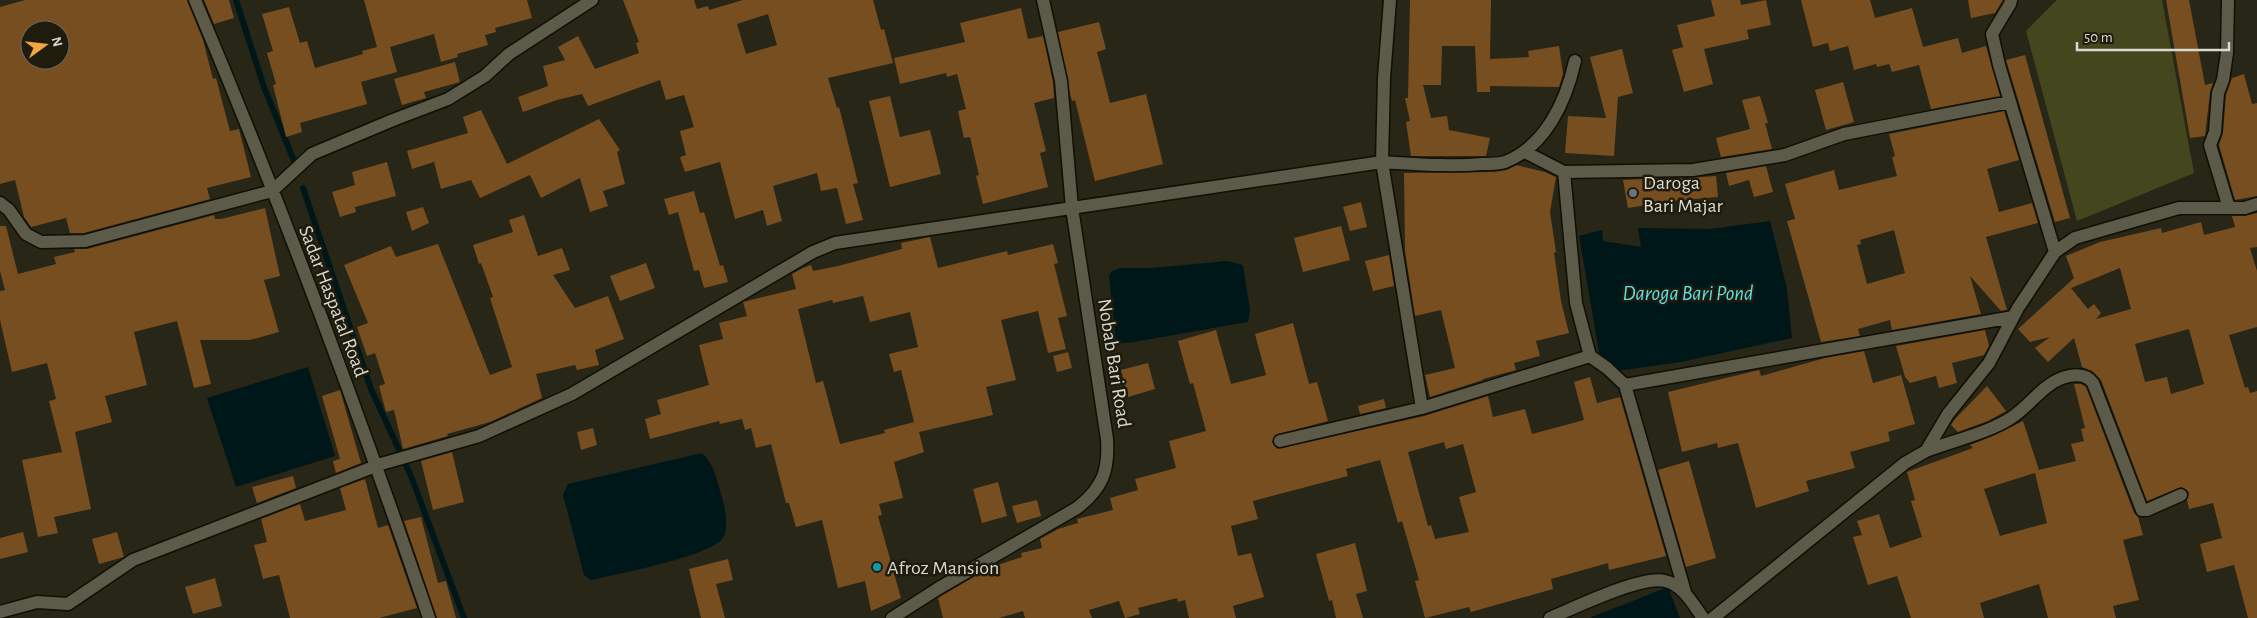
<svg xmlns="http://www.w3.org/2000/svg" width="2257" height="618" font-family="'Alegreya Sans',sans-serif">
<rect width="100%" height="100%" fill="#282617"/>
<path fill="#44471e" d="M2057,0H2162L2194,173L2077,221L2026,31Z"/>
<path fill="#001719" d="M1770,221L1787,289L1792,338L1681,362L1617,371L1600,358L1579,236L1602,230L1603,241L1641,247L1638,228L1710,229Z
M1227,261L1243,265L1250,310L1248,322L1128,343H1116L1109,276L1112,271L1120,268H1151Z
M308,367L335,456L236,487L207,398Z
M702,453C714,463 717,482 722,497C725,507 729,529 723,538C712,555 627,572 605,577L591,580L584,575L563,495L568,484Z
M1668,587L1680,618H1589Z"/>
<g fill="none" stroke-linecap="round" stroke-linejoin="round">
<path stroke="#001719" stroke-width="6" d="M236,0L264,87L294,161
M303,188L371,389L411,476L464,618"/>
</g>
<path fill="#774e20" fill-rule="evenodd" d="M25,0H187L203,40L213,79L216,78L230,131L239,129L251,177L207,188L210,199L84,233H70L66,218L31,227L24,217L15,180L0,184V7ZM30,30H60V60H30Z
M204,0H229L234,18L214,24Z
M364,0H527L532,18L495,28L496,32L485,35L488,45L457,54L458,57L441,62L434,34L390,47L397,72L361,82L367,104L300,123L302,132L286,137L273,85L276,84L267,53L273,51L262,14L289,7L300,43L307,41L315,68L363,54L362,51L377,47Z
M623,0H694L697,9L708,6L709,10L743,0H873L881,30L884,29L893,63L828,78L837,108L839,107L858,183L853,184L863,220L846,224L837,188L821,191L817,173L773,186L782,221L767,226L763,210L735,219L720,162L685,172L680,157L686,155L680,131L694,127L684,95L666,100L660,80L588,106L582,94L557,100L523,112L518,97L548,86L543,66L565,60L558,47L578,36L595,69L639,53L636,43L639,42ZM768,14L777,45L746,54L737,24Z
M1410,0H1491L1490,59L1529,57L1528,51L1559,46L1563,74L1559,87L1490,86V92H1477L1475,46H1442L1441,85H1423L1431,118L1447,116L1449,130L1490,138L1486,156H1411L1406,122L1410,121L1405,98H1408Z
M1711,0H1740L1741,5L1766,0L1771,25L1747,30L1749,39L1704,49L1713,84L1684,92L1672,50L1683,47L1677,25L1715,16Z
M1801,0H1870L1875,18L1912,8L1923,47L1958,38L1962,53L1986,46L2000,96L1931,109L1919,65L1892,72L1889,64L1877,67L1876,64L1854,70L1848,46L1830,51L1828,43L1813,47Z
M1968,0H2003L1995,13L1971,18Z
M2166,0H2189L2205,85L2213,83L2210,92L2205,136L2190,138Z
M1021,8L1028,39L1043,36L1053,82L1054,98L1034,103L1046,151L1040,153L1048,187L983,204L976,176L979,175L970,137L964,138L958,111L966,109L957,74L947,77L946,73L900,84L894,58L965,42L960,23Z
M1099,22L1106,49L1097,52L1110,103L1146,94L1163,164L1095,181L1075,100L1072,101L1070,94L1058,32Z
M1622,49L1633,93L1618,97L1614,156L1565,153L1568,116L1606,118L1590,57Z
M2025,55L2070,218L2055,222L2006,60Z
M455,62L460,82L424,92L426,98L402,105L394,79Z
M2244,74L2252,104L2257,103V196L2235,200L2219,145L2223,133L2226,95L2232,78Z
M1843,82L1854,122L1826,130L1815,90Z
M890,96L900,137L930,130L941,174L890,187L869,101Z
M1760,96L1768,123H1765L1772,149L1721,157L1716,138L1750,129L1742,100Z
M481,110L507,164L599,119L620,150L617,152L625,184L603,191L608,206L590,212L580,178L541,198L530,175L480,198L471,180L441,189L434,162L412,169L407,151L468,133L463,117Z
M2004,111L2019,160L1987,169L1999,212L2032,203L2038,223L1986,237L2007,310L2001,311L1970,276L1981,314L1892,330L1890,320L1858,329L1860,336L1821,342L1787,221L1795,219L1785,184L1834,170L1839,190L1897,176L1892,157L1895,156L1889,134ZM1894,230L1905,273L1867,284L1857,245L1861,244L1860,240Z
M387,162L396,196L355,207L356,212L340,217L332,192L355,185L352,172Z
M1516,165L1545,172L1556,177L1550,212L1556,252L1554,253L1561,301L1569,333L1536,341L1540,356L1514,363L1516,370L1483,379V380L1430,397L1425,375L1455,368L1441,310L1415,316L1405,251L1404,173L1495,172L1507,170Z
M1766,166L1773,192L1754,197L1749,180L1729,186L1726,173Z
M1716,176L1718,197L1646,203L1647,205L1628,208L1623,180L1642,179V181Z
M694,191L700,213L704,212L720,266L723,265L728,282L704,288L699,270L694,271L678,212L669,215L664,199Z
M1361,202L1367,227L1350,231L1343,207Z
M423,207L429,223L412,231L406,212Z
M265,208L280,276L264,280L279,332L250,340H200L211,384L194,388L177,321L134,332L147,385L105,396L112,422L75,432L91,509L54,517L58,533L38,537L22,460L62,452L49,401L56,399L47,363L12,372L0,320V291L5,290L0,271V226H6L18,274L56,264L54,257L75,252L74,249H87L214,215L215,219H221Z
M2257,213V247L2250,248L2257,271V327L2229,335L2245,388L2248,387L2250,393L2257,391V618H2248L2234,565L2207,572L2200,544L2222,538L2213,503L2189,509L2187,500L2189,492L2181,487L2147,501L2101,380L2092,371L2082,367L2074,338L2048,362L2035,348L2050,337L2030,342L2018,329L2074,278L2066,256L2100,242L2161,228L2162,233L2201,222L2204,235L2235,227L2232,216H2245ZM2120,268L2131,309L2096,319L2101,313L2094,304L2088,309L2071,288ZM2189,329L2204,384L2171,394L2167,377L2145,382L2135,344Z
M524,215L538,256L562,248L570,270L553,275L575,308L608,296L624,339L595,350L599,365L577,370L575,365L536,374L542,398L490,422L447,434L448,436L403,449L394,410L386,412L379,386L385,384L375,353L367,356L357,327L368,323L344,265L391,246L396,257L438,244L490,375L512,367L490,298L493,297L481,263L479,264L473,245L513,232L509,220Z
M1341,226L1350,260L1303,272L1294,238Z
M930,237L938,268L1007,251L1008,255L1053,244L1058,263L1054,264L1067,316L1058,318L1066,349L1048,353L1038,311L1001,320L1016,380L986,387L993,415L919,432L924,452L894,462L903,498L879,504L882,515L878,516L901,598L871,611L865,581L838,588L822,520L796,527L789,503H786L771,444L756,448L751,428L745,430L742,419L720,424L719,421L650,439L645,419L661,414L657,400L709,385L699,345L723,339L719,323L747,316L743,302L796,289L792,274L803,268L811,265L813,271L838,266L902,249L901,243ZM863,296L870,322L910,312L918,347L889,354L894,372L901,370L914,422L884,430L885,433L840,444L823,381L816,383L798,309L832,300L833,303Z
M1389,255L1394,286L1373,291L1365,261Z
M646,263L655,288L620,301L610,276Z
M1293,323L1309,384L1317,382L1328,421L1275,435L1272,442L1277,449L1424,416L1488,396L1493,417L1525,409L1532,434L1584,420L1574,382L1590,377L1597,403L1620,397L1666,556L1609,570L1608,563L1551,579L1553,589L1471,612L1469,607L1425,618L1415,581L1419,580L1402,521L1398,523L1380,460L1346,469L1348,476L1253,501L1258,519L1231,526L1238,556L1251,553L1264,597L1233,606L1236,618H1189L1185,600L1178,602L1177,598L1138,608L1140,614L1125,618L1119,601L1089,610L1092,618H1025L1023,611L999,618H943L938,598L989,568L1022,557L1021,553L1042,548L1040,539L1058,529L1078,523L1077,519L1113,510L1110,498L1138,490L1135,479L1176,468L1169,441L1206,431L1193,383L1190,384L1178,341L1216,330L1231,384L1266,375L1255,334ZM1444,442L1446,449L1463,444L1476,492L1459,497L1469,532L1435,539L1431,525L1428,526L1408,452Z
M1985,330L1989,346L1984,355L1952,363L1957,383L1939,388L1936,376L1910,383L1905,377L1896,346Z
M1864,351L1873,383L1901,375L1915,424L1888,432L1890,441L1850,452L1855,468L1806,481L1809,491L1756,508L1738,443L1718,448L1717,443L1682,452L1668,392L1759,370L1761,376L1825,358Z
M1068,352L1072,368L1057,372L1053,356Z
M1148,363L1155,389L1128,397L1121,370Z
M2074,384H2081L2086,387L2134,513L2138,517L2143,535L2123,540L2139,600L2113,606L2116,618H2048L2039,584L1980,603L1984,618H1911L1897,576L1868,585L1853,537L1862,535L1857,521L1879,514L1890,548L1922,537L1911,501L1915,500L1907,472L1973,448L1970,445L1995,435L2023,421L2039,470L2076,461L2071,444L2084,441L2081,429L2085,428ZM2035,473L2047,523L2000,536L1984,489Z
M1987,386L2006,411L1988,421L1958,432L1951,425L1955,419Z
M340,390L361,463L336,473L333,461L340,459L322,396Z
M1384,399L1386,408L1360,414L1358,406Z
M593,428L597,445L581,450L577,432Z
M452,452L464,502L433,510L421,461Z
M1689,461L1716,558L1686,567L1658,470Z
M293,476L296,488L257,503L252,487Z
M365,479L378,528L388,525L417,608L379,618H290L279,575L263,579L254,545L267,542L261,519L300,504L305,521L346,510L340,488Z
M998,482L1007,516L982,523L973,489Z
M1037,500L1041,516L1017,523L1012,506Z
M421,517L438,583L446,581L456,618H437L404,521Z
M23,532L28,552L0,559V538Z
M117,532L124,557L99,564L92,539Z
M1355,543L1367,591L1356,594L1363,618H1336L1332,600L1329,601L1316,554Z
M728,559L733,580L716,584L725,618H701L689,569Z
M215,578L222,606L193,614L185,587Z"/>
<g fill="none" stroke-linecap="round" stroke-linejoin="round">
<g stroke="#110e03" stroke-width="15">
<path id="minor" d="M195,0C281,203 358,410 429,618
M1390,0L1384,78L1382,162L1422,408
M2011,0L2010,4L1992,34L1999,65L2055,252
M2228,0L2227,53L2223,80L2218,93L2215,132L2210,145L2229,208
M1525,152L1564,172L1576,303L1590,356L1607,368L1625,385L1685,592
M1564,172L1693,170L1785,155L1844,134L2010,102
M0,203L9,210L26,234L41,242L85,241L272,191L312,154L393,120L448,99L485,76L509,54L592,0
M1625,385L2013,317
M1280,441L1422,408L1590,356
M1926,451C1952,441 1988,433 2011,418C2030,406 2041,386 2062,378C2074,374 2086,373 2093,383L2142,510H2147L2181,495
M0,612L37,602L68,604L133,560L381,464L479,436L572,394L813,252L835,243L1382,162C1416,164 1449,167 1482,164C1490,164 1499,164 1505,162C1546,146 1566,101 1575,61
M892,618L939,588L1077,508C1103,488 1109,470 1107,439L1072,208L1061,81L1043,0
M1550,618C1574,608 1642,575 1665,581C1683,585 1693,604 1703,618
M1713,618L1905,463L1926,451L1948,414L1989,363L2018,308L2055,252L2075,238L2179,208H2245L2257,204"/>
</g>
<use href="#minor" stroke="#5c5a49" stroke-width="12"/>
</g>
<circle fill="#6b7280" stroke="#1f1c0e" stroke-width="2" cx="1633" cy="193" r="5"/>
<circle fill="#0f9aa8" stroke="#1f1c0e" stroke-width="2" cx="877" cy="567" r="5"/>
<g text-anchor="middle" stroke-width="5" stroke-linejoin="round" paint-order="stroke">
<g font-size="20" fill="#dad9cf" stroke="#1f1c0e" text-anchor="start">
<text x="1643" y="189">Daroga<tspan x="1643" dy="23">Bari Majar</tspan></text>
<text x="887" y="574">Afroz Mansion</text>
</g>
<g font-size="20" fill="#dad9cf" stroke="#1f1c0e">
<text transform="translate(334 301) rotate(69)" y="7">Sadar Haspatal Road</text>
<text transform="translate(1115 363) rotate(81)" y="7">Nobab Bari Road</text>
</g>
<g font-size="21" font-style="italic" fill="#5fdfe8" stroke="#1f1c0e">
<text x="1688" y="300">Daroga Bari Pond</text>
</g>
</g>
<g transform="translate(45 45) rotate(75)"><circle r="24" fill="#1f1c0e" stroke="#6a685b"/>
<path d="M0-4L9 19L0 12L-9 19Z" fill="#f2a541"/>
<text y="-8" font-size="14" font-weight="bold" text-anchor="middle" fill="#dad9cf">N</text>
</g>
<path d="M2077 42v8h152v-8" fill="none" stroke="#dad9cf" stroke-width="2.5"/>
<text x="2084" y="42" font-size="15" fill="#dad9cf" stroke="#1f1c0e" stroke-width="4" paint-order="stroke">50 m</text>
</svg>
